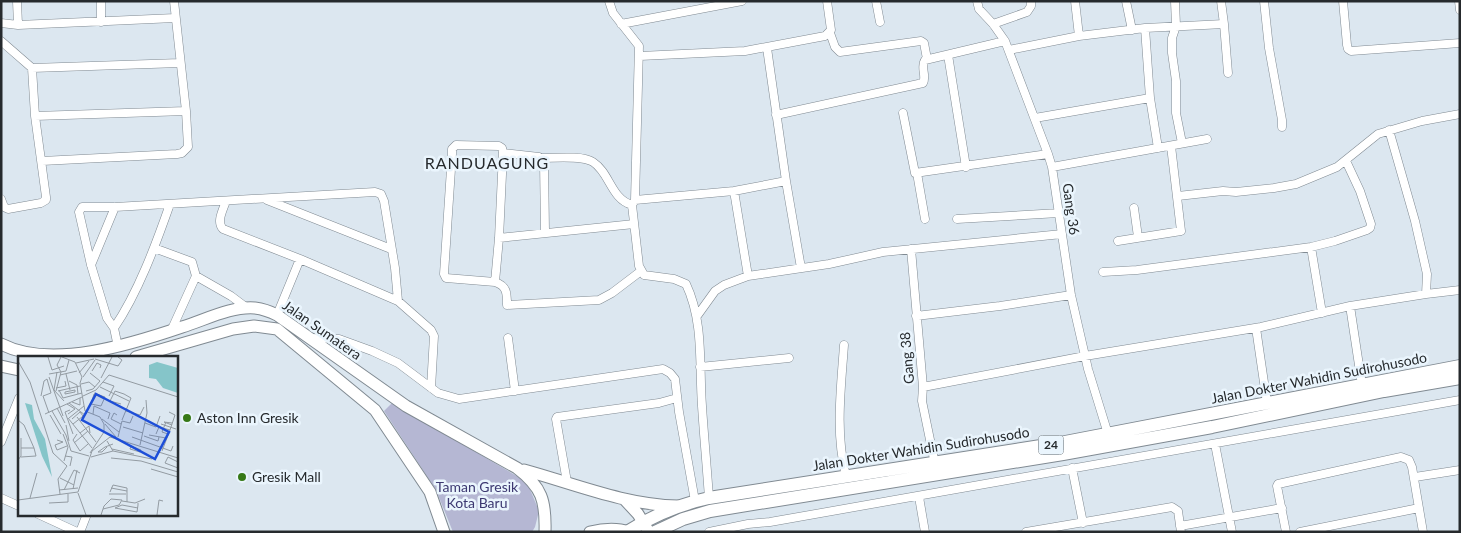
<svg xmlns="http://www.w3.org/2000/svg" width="1461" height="533" font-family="Lato,sans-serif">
<rect width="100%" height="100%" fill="#dce7f0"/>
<path fill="#b5b7d3" d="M392,403L527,482L539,511L535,527L532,532H453L436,490L384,411Z"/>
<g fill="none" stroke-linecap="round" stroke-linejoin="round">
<g stroke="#808a92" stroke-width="9">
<path id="minor" d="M17,1L18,25
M101,1V22
M609,1L613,13L639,46L635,200
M876,1L880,22
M977,1L979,9L993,24L1005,41L1048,154L1052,167L1071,295L1088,369L1108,434
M1075,1L1079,36
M1126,1L1132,30
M1175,1L1176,26L1172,38V53L1176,81V113L1182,143
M1264,1L1269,48L1282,120V127
M1343,1L1347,45L1348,49L1351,51L1460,43
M1459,1L1460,10
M1,23L18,25L175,18
M621,24L742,1
M993,24L1027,12L1031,6V1
M1224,24L1228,73
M1145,28L1150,98L1158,148
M830,33L835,47L840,52L921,41L924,43L927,59
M1,41L32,68L180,63
M1009,50L1079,36L1145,28L1224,24L1221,1
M948,55L966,167
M640,56L745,51L825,36L831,30L827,1
M903,113L915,173L1048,154
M776,115L923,83C927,76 920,67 925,60L1005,41
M35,116L186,111
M1035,118L1150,98
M1389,130L1415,221L1427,274L1426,294
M503,153L539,157L544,161L545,232
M542,158C555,158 582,155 593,162C610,173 611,199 632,205
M42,161L177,154L182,153L188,147L186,111L174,1
M1052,167L1207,139
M917,173L925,219
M786,181L801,268
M734,191L748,276
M1178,196L1223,191L1236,192L1274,188L1296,184L1337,167L1378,134L1422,121L1460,114
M1,199L4,207L8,209L41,203L46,200V197L35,116L32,68
M267,200L391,249
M226,201C223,210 216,222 223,229L300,259L398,301L431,330L434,336L431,388
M1134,208L1138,237
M957,219L1059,213
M499,238L634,224
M1118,241L1181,231L1171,146
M1311,247L1322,313
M154,248L192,262L196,276
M911,249L923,387L922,401L935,464
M91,265L115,207
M1103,272L1137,270L1311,247L1335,241L1367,230L1370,228L1371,224L1360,191L1346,161
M495,282L499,238L503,153L502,148L499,146L456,145L452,149V154L444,274L446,278L495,282C507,286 507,293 507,305L599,300L612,293L641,271
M1350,306L1362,385
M277,315L300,259
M697,316L715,291L724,285L748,276L829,264L883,252L1062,234
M916,316L1000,306L1071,295
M114,328C138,293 156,244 170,204
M1256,328L1267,403
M171,331L196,276L231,296L247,308
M310,338L339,339L372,351L398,363L438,393L459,399L663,369L670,373L675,379L679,412L695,501
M508,338L515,391
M844,345C841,388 835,433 846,476
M118,347L114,328L107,318L91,265L79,212L82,207H115L375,192L381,194L384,201L395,268L398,301
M700,367L789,358
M923,387L1085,356L1261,327L1350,306L1426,294L1460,290
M1,442L19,398
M1215,444L1232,532
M1072,468L1083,523
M1415,477L1460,470
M567,482L556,419L557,417L659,403L677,398
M919,497L925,532
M1,498L19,506
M709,498C707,468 704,437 702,406C699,365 704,322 686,284L674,279L644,275L639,266L632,205L635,200L734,191L786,181L767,48
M38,514L77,532
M1180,526L1282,508
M80,532L87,514
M709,532L748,524L770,522L1460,400
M1026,532L1172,507L1178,511L1181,532
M1286,532L1277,486L1278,484L1401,457L1409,460L1412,467L1423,532
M1300,532L1419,508"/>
</g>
<g stroke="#808a92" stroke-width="13">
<path id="secondary" d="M1,344C51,370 132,344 182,327C205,320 231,306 255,308C263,309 271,312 277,315L406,406L517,468C542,487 546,501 545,532
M136,357L233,329L254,326L277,329L375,410L430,492L444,532
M1,366L19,370
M524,470C575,484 625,505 678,506
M625,500L638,514L649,532
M590,532C603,529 617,528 629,532"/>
</g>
<g stroke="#808a92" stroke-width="14">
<path id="trunk" d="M627,532C652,516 681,504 709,498L1060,443L1460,366
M655,532L683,519L710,511L1063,454L1212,427L1384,391L1460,378"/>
</g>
<use href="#minor" stroke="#fff" stroke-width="8"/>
<use href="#secondary" stroke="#fff" stroke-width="11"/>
<use href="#trunk" stroke="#fff" stroke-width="12"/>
</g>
<g fill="#367816" stroke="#eaf5fd" stroke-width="2">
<circle cx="187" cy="418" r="5"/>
<circle cx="242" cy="477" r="5"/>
</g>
<g text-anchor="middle" stroke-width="5" stroke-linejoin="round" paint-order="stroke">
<rect fill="#eaf5fd" stroke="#61676b" stroke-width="1" x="1038.5" y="435.5" width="25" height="19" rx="4"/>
<g font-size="12" font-weight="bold" fill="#262a2d">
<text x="1051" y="449">24</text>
</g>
<g font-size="14" fill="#262a2d" stroke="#eaf5fd">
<text transform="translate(1071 209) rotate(82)" y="5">Gang 36</text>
<text transform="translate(322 330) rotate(35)" y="5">Jalan Sumatera</text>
<text transform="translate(907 358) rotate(-95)" y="5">Gang 38</text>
<text transform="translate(1319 378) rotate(-11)" y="5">Jalan Dokter Wahidin Sudirohusodo</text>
<text transform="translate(921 449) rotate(-9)" y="5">Jalan Dokter Wahidin Sudirohusodo</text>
</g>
<g font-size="14" fill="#262a2d" stroke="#eaf5fd" text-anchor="start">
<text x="197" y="423">Aston Inn Gresik</text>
<text x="252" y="482">Gresik Mall</text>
</g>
<g font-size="14" fill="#3c3871" stroke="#eaf5fd">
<text x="477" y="492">Taman Gresik<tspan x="477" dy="16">Kota Baru</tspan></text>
</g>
<g font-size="16" letter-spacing="1" fill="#262a2d" stroke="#eaf5fd">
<text x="487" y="169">RANDUAGUNG</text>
</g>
</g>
<g transform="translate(18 356)">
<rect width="160" height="160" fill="#dce7f0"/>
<path d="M139,6L160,12V37L145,32L138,23L131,22V9ZM7,47L14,49L16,63L27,83L34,121L24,100Z" fill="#85c5c9"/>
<path fill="none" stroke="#939ba2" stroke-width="1" d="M30,1L34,14L46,10M44,1L57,6L64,21M77,3L100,10L104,4L100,1M0,5L12,26L35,97L49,110L40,123L42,138M58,7L76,3M74,15L79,7L83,9L82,12M39,16L36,34L46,45M61,17L71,5M31,18L48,15L51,4M48,18L52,34M42,19L59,15M31,21L45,60M64,21L62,27L67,55L82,61L86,68V76L72,97M65,21L77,4M83,22L94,1M51,25L59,29L60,38M85,26L96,30L91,40M63,28L71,26L77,31M82,31L111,45M38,32L48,30L47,25M41,34L45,42L64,37M57,34V36L47,38V36ZM38,35L43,16L39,9L43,1M40,35L62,30M68,35L75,33L82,25L72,17M76,37L87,41L83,50L73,48L76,38L86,43M23,40L26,25L29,23L33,37L25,40L31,57M65,40L78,34L91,19L160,41M54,46L62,49V42M51,47L67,59M49,48L57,53L50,58M103,48L92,45L97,35L106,38M39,52L47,67M52,54L47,56L55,78M34,55L48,79L53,95L71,100M108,55L122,59L126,51M151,56L157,59L152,74M27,58L64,41M75,58L76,50L92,57L90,63M32,59L43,78M99,59L96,57L93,63L103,68M59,61L78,86M50,62L74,92M51,62L66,50M54,63L62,56L65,60M84,63L101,76M0,64L6,69L16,92H3M104,64L113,42L106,38M148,66L144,76L150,78M127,67L138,71L142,60M55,68L69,57M87,68L98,81M143,68L158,73M48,69L51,85M154,69L146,66L154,67M105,71L125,77M62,77L71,70L72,77M45,78L50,91L46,105M59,78L55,84L62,95L70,88M138,78L141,71L152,74L144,95M131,79L148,82M126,80L140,85L141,81M100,81L104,65L112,67L115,60M114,81L153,95L155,90M39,84L45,86L37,89L39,94L49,90M56,87L70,75M122,89L129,57L128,44M113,90L123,94L122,96L112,93ZM89,91L84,96H80L87,91L95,88M94,93L116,98M95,95L134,103M47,100L54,101L52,110M3,101L18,100L16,92M73,101L95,95L89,85M93,102L123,105L160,116M0,104L3,100V82M160,106L150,101L147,107L160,112M133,113L160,121M42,122L56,129M93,132L109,135M55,133L59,114M41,134L60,132M46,134L56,114L62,117M60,136L74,95L92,81L160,102M92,136L95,129L109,132V146M60,137L68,159M91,138H108M12,142L19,117M0,144L60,136M104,145L117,147L127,143M31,147L50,146V138M120,152L104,149L97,152L119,156L120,149V147M83,159L86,150L93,143L104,144L101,149L85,153M139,159L141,144L145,145"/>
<path fill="#1d4ed8" fill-opacity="0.15" stroke="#1d4ed8" stroke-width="2.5" d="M78,38L151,76L137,103L64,64Z"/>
<rect width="160" height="160" fill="none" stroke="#262a2d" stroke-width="2.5"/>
</g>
<rect width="1461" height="533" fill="none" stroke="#262a2d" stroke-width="5"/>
</svg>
